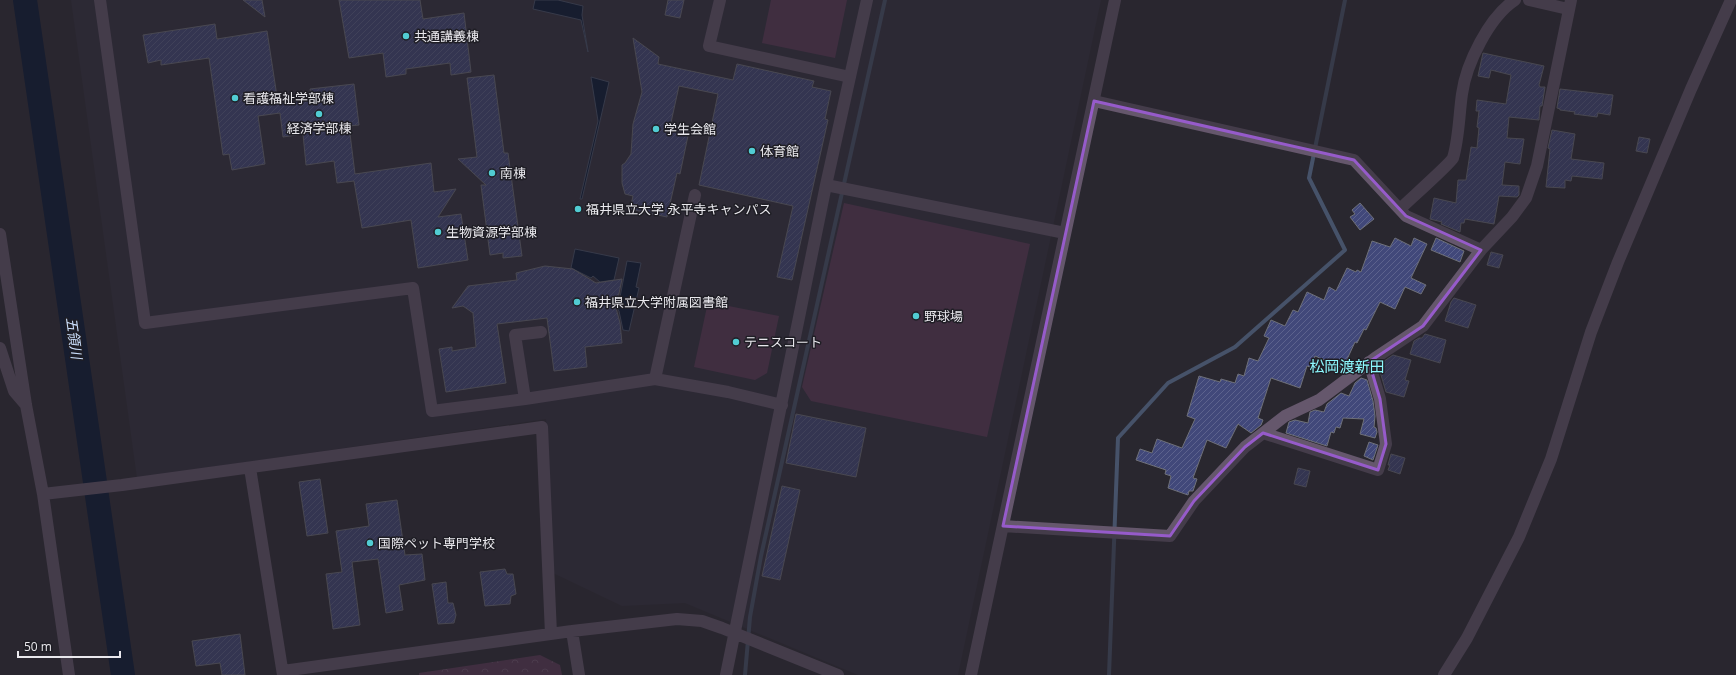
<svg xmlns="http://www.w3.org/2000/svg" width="1736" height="675" font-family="'Open Sans','Noto Sans JP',sans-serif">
<defs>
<pattern id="park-crowns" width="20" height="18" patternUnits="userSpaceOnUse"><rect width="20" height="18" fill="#5c3856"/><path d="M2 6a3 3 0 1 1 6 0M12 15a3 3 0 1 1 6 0" fill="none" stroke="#73556f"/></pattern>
<pattern id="building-hatch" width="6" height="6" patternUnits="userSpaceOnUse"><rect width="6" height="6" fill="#41487a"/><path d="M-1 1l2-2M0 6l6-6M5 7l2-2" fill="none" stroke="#5c628d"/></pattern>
</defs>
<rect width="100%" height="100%" fill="#29272f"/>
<path fill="#302d3b" d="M71,0H1101L958,675H858L685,603L622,606L553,573L546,419L137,478Z"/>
<path fill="url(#park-crowns)" d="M540,655L560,665L562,675H419V673Z"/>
<path fill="#5c3856" d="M771,0H847L835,58L762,43Z
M844,203L1030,244L987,437L811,401L802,387Z
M708,302L779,316L767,373L755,380L694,367Z"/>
<path fill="#001230" stroke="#465269" d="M535,0H558L583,6L582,15L588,52L581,20L533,9Z
M591,77L609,82L582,199H580L598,121Z
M575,249L619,258L614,280L600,282L593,276L591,278L571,268Z
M627,261L641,263L636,287L639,288L629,331L623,330L619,311L610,295L620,297Z"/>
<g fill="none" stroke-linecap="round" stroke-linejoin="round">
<path stroke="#465269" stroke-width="4" d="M745,675L750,617L761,556L885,0
M1109,675L1118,438L1168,383L1235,347L1345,250L1309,178L1345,0"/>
<path stroke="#001230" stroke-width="24" d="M25,0L123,675"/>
</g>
<path fill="url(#building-hatch)" stroke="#6e7079" d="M243,0H262L265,17Z
M339,0H420L423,19L464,13L471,72L451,75L450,63L406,69V74L386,77L383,53L349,58Z
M668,0H684L680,18L665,15Z
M215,24L217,39L267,31L278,103L312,99L310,89L354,84L359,125L349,126L355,174L431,163L434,192L456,189L438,217L461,214L468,260L418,268L411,220L362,228L354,181L337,183L334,161L306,165L303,134L283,137L280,113L258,116L265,164L232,170L229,154L223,155L209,58L161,65V60L148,63L143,35Z
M633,38L659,57L658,64L733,80L737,64L814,81L812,87L831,91L825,119L828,120L792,280L777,277L793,206L699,185L718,94L679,86L670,127L689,131L680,174L677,173L667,217L630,209L633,196L625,194L622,183V165L625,163L631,154L633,124L642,92Z
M1483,53L1544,66L1539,85L1540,87H1545L1542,106H1540L1539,120L1509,117L1507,138L1524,139L1520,164L1505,162L1502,185L1519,186V195L1517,197L1499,196L1494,224L1465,219L1464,223H1461L1460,232L1441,224L1442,222L1430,219L1434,198L1456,203L1458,180H1466L1471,147L1477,148L1479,128L1477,127L1479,111H1476L1477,100L1506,104L1511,75L1491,70L1489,78L1478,76Z
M494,75L504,153H508L522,256L503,258V253L490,255L481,185H486L458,159L477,157L467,78Z
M1560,89L1613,95L1610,115L1598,113L1597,117L1574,114L1575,112L1560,110V109L1557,108Z
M1552,130L1575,134L1571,159L1604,163L1602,179L1572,176L1571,181L1565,180V188L1546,187L1550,149L1548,148Z
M1639,137L1650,139L1647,153L1636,151Z
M1360,203L1374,219L1360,230L1350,217L1355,214L1352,210Z
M1395,238L1411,246L1414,238L1427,244L1411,278L1426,285L1421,294L1405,287L1395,309L1380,302L1366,330L1364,329L1357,343L1355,342L1343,368L1315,356L1310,367L1307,366L1300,388L1271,378L1258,418L1263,420L1261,425L1251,433L1238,424L1226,448L1207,440L1193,478L1197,479L1193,491H1189L1188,495L1168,488L1171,476L1165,474L1166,470L1136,460L1140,449L1152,453L1157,439L1182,448L1195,419L1187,416L1199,376L1220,382L1221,379L1235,383L1238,374L1244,376L1249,358L1258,361L1269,338L1264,336L1271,320L1285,326L1293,310L1298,312L1307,292L1324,300L1329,287L1336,291L1347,268L1356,272L1357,270L1361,272L1372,241L1390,247Z
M1436,238L1464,251L1460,262L1431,250Z
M1491,252L1503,255L1499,268L1487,265Z
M545,266L573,269L596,283L622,279L616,308L620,323L622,343L585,347L587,367L554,371L547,318L497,324L506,383L446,392L439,349L452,347V351L476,347L473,313L463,306L452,308L468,286L517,280L516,273Z
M1454,298L1476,305L1468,328L1445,321L1451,302Z
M1425,334L1446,340L1440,363L1410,354L1414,341L1419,338H1422Z
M1393,355L1411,360L1405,380L1409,381L1404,397L1386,392L1379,368L1380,364Z
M1361,378L1367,380L1373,401L1375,416L1374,427L1376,428L1377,432L1375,438L1360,434L1364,419L1343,418L1340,428L1336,427L1334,433L1331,432L1327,446L1286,433L1289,422L1295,420L1308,423L1310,412L1315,410L1324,412L1327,404L1341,393L1349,396L1355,383Z
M796,414L866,428L856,477L786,463Z
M1369,442L1378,445L1373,460L1364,456Z
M1391,454L1405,458L1400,474L1388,470L1390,465H1388Z
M1298,468L1310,471L1306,487L1294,484Z
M320,479L328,533L307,536L299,482Z
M782,486L800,490L780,580L762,576Z
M397,500L405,555L422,554L425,580L399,585L403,610L386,613L378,559L352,562L360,625L333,629L326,574L342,572L336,531L369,526L366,504Z
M505,569L507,574H513L516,594L511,596L510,604L485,606L480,572Z
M446,582L448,603H453L456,615L454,623L438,624L432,584Z
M240,634L245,675H222L220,663L196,666L192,641Z"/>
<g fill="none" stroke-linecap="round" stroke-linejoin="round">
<path stroke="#65576c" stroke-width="12" d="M100,0L145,323L413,288L432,411L525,399L655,379L728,392L782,405
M720,0L709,46L850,77
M1529,0L1568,9
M1094,101L1354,160L1406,216L1481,250
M826,185L1065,233
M1400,209C1408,201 1450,164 1453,158C1459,138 1459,115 1462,94C1466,64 1489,17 1515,0
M0,234L26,405L43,494L69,675
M0,348L14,391L26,405
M655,379L695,195
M525,399L515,335L541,332
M1263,433L1378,470L1386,444L1380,399L1369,362
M250,468L283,675
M43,494L122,485L542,427L551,634
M1003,526L1170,536L1194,501L1245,447L1285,416L1319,400L1375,358L1423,326L1481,250L1512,217L1526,198L1537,166L1571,0
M572,631L579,675
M283,671L572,631L677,619L702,621L722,628L838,675
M726,675L826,185L867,0
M971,675L1115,0
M1444,675L1467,638L1519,537L1551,459L1591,332L1618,262L1691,89L1731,0"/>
</g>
<path d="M0 0H1736V675H0ZM1094,101L1354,160L1406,216L1481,250L1423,326L1369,362L1380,399L1386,444L1378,470L1263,433L1245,447L1194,501L1170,536L1003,526Z" fill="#29272f" fill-opacity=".55" fill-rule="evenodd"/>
<path fill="none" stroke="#965bca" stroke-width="3" stroke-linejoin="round" d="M1094,101L1354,160L1406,216L1481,250L1423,326L1369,362L1380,399L1386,444L1378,470L1263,433L1245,447L1194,501L1170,536L1003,526Z"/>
<g fill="#51ccd3" stroke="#1f1e25" stroke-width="1.5">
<circle cx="406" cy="36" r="4"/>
<circle cx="235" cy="98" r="4"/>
<circle cx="319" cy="114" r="4"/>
<circle cx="656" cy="129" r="4"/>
<circle cx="752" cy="151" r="4"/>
<circle cx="492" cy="173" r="4"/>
<circle cx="578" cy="209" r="4"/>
<circle cx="438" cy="232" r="4"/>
<circle cx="577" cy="302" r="4"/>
<circle cx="916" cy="316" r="4"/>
<circle cx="736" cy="342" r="4"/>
<circle cx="370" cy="543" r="4"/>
</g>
<g text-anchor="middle" stroke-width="3" stroke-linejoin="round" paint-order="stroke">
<g font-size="13" fill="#e9e8ed" stroke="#1f1e25" text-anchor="start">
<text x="414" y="41">共通講義棟</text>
<text x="243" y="103">看護福祉学部棟</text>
<text x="319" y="133" text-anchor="middle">経済学部棟</text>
<text x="664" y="134">学生会館</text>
<text x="760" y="156">体育館</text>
<text x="500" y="178">南棟</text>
<text x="586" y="214">福井県立大学 永平寺キャンパス</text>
<text x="446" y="237">生物資源学部棟</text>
<text x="585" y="307">福井県立大学附属図書館</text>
<text x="924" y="321">野球場</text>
<text x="744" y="347">テニスコート</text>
<text x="378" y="548">国際ペット専門学校</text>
</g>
<g font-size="14" font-style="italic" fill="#cadefb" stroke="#1f1e25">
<text transform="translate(74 338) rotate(82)" y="5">五領川</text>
</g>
<g font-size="15" fill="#8df8fe" stroke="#1f1e25">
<text x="1347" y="372">松岡渡新田</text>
</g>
</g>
<path d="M18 651v6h102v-6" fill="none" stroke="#e9e8ed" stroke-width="2"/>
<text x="24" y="651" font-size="12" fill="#e9e8ed" stroke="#1f1e25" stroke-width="3" paint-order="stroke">50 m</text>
</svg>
